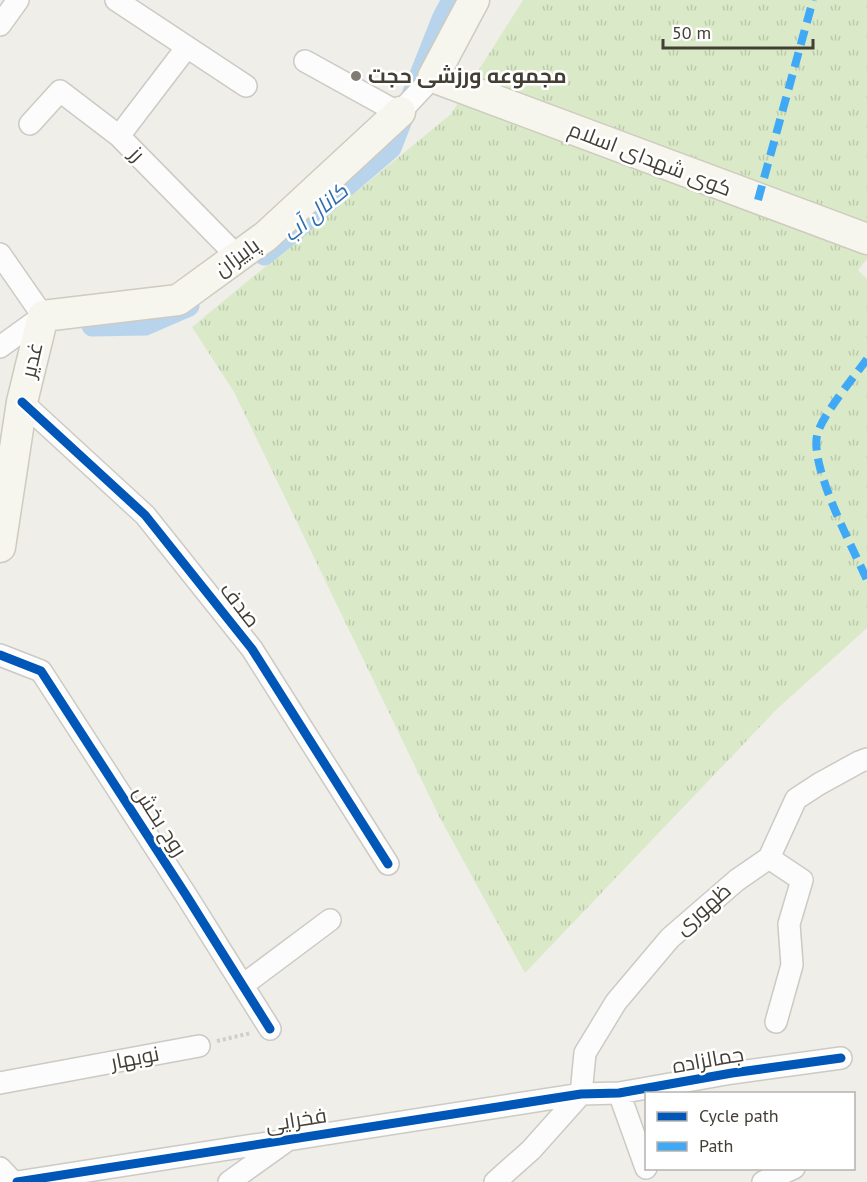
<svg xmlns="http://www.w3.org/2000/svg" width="867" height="1182" font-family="'PT Sans',Cairo,sans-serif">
<defs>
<pattern id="grass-tufts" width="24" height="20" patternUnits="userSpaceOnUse" patternTransform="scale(1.5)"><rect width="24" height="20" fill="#daeac8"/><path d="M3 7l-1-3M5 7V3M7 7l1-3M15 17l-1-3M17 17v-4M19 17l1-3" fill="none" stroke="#bccaac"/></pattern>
</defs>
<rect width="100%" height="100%" fill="#efeee8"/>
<path fill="url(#grass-tufts)" d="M523,0H867V259L858,270L867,279V628L777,709L525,973L440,818L234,392L192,327L451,114Z"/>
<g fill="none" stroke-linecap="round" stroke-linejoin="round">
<path stroke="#b8d4ed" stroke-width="21" d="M264,255L294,231L391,148L442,19L452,0
M92,326L145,325L189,306"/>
<g stroke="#cbcac4" stroke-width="24">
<path id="minor" d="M116,0L246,86
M0,25L18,0
M305,61L399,113
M400,112L433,77
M30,124L60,91L119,136L237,256
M119,136L187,47
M0,254L43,316L0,347
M22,402L145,515L252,649L388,864
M0,655L41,671L186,895L270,1029
M769,858L802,880L789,924L792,965L776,1022
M243,985L330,920
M0,1083L199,1046
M619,1093L646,1168
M581,1094L585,1053L616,1002L670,938L737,880L769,858L796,799L819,784L859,762L867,759
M0,1168L13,1182
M17,1182L581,1094L619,1093L732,1073L841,1058
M229,1182L285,1142
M495,1182L531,1150L581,1094
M763,1182L794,1168"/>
</g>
<g stroke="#cecbbf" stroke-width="33">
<path id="secondary" d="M474,0L433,77L867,239
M0,547L22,402L43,316L178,300L266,236L400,112"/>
</g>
<path stroke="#d0ceca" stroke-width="4" stroke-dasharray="3 3" stroke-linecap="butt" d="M217,1041L251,1033"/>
<use href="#minor" stroke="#fdfcfc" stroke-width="21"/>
<use href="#secondary" stroke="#f6f5ee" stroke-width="30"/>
<path stroke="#3fa9f5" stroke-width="8" stroke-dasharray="15 8" stroke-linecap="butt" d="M758,200L813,0
M867,359C854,377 824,413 818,432C807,463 853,548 867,580"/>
<g stroke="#fff" stroke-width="13">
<path id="cycleway" d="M22,402L145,515L252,649L388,864
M0,655L41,671L186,895L270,1029
M17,1182L581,1094L619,1093L732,1073L841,1058"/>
</g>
<use href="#cycleway" stroke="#0057b8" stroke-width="9"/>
</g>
<circle fill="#807c74" stroke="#fff" stroke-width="2" cx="356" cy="76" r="6"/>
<g text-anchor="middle" stroke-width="5" stroke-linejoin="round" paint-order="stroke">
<g font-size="21" font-weight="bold" fill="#443f35" stroke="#fff" text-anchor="start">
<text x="368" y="83">مجموعه ورزشی حجت</text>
</g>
<g font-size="21" fill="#443f35" stroke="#fff">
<text transform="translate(137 154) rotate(46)" y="7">رز</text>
<text transform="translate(650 159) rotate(21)" y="7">کوی شهدای اسلام</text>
<text transform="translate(237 257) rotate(-36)" y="7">پاییزان</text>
<text transform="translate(32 360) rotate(-77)" y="7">غدیر</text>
<text transform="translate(240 605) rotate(52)" y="7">صدف</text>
<text transform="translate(160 821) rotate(57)" y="7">روح بخش</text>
<text transform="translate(703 909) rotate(-41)" y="7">ظهوری</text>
<text transform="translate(135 1058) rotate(-11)" y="7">نوبهار</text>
<text transform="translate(708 1060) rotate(-10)" y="7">جمالزاده</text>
<text transform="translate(296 1120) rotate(-9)" y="7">فخرایی</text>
</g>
<g font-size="22" font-style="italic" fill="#3070ae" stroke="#fff">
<text transform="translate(315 212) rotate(-40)" y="8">کانال آب</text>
</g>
</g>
<rect x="645" y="1092" width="210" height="78" fill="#ffffff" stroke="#b4b2ae" stroke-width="1.5"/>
<rect x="657" y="1112" width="30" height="9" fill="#0057b8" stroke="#b4b2ae" stroke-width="1.5"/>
<text x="699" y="1122" font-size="18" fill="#443f35">Cycle path</text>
<rect x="657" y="1142" width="30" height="9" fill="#3fa9f5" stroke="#b4b2ae" stroke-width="1.5"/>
<text x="699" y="1152" font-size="18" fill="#443f35">Path</text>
<path d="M663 39v9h150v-9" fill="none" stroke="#443f35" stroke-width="3"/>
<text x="672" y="39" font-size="18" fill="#443f35" stroke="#ffffff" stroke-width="4.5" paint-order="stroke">50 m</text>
</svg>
